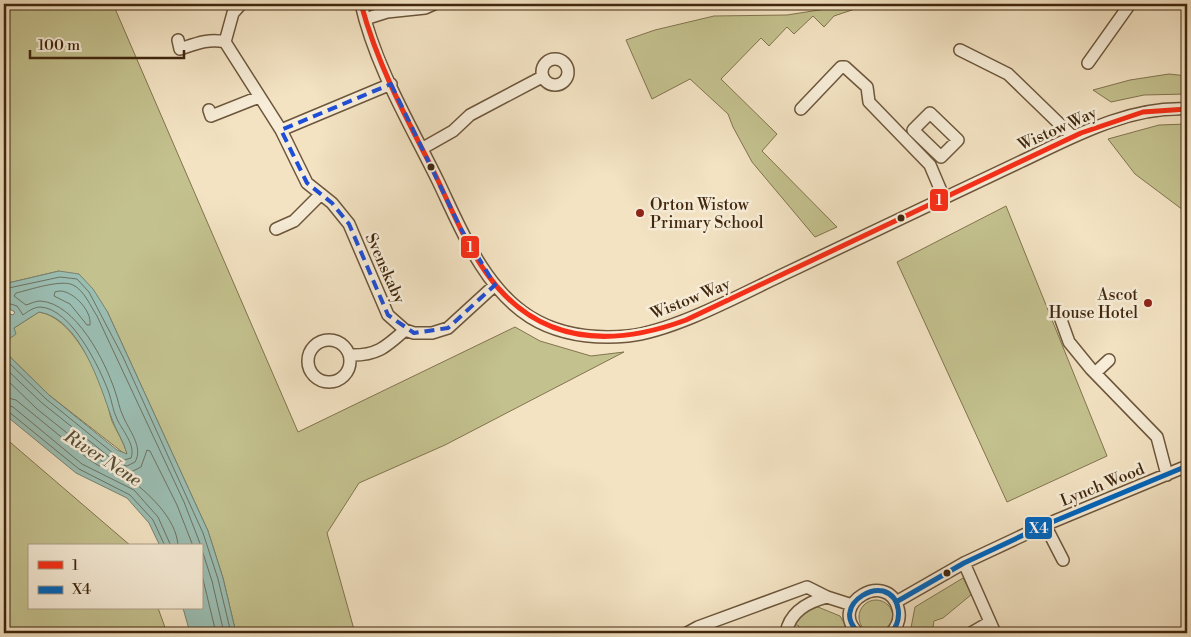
<svg xmlns="http://www.w3.org/2000/svg" width="1191" height="637" font-family="'Libre Bodoni',serif">
<rect width="100%" height="100%" fill="#f3e3c3"/>
<filter id="stains"><feTurbulence type="fractalNoise" baseFrequency=".004" numOctaves="4"/><feColorMatrix values="0 0 0 0 .2 0 0 0 0 .09 0 0 0 0 .02 0 0 0 .5 -.17"/></filter>
<radialGradient id="worn" r=".72"><stop offset=".6" stop-color="#630" stop-opacity="0"/><stop offset="1" stop-color="#630" stop-opacity=".3"/></radialGradient>
<path fill="#c3c18e" stroke="#82744e" d="M4,4H113L298,432L515,327L540,341L591,356L624,352L445,445L359,483L327,533L355,633H236L223,578L208,531L107,311L59,271L4,284Z
M851,5L855,9L834,16L824,27L813,16L794,34L787,27L769,46L761,38L721,79L777,134L762,151L837,227L815,237L752,162L733,127L728,114L690,79L652,99L626,40L655,30L714,16L787,15Z
M1169,74L1187,76V94L1144,95L1111,102L1093,90L1130,80Z
M1187,124V213L1135,174L1108,139L1159,125Z
M1006,206L1107,456L1007,502L897,262Z
M39,312C71,317 95,367 105,396C108,404 109,413 112,421C117,432 123,441 127,453L126,455L49,395L4,351L14,328Z
M4,437L131,546H29V608H158L167,633H4Z
M963,578L972,594L943,618L934,621L932,633H910L915,607Z
M859 617a17 17 0 1 1 34 0a17 17 0 1 1-34 0Z
M818,607L840,616L851,633H797L799,626L792,623L808,610Z"/>
<path fill="#9bbeb3" stroke="#778271" d="M59,271L79,274L93,289L107,311L208,531L223,578L236,633H190L183,608H201V546H160L149,523L127,498L76,473L4,414V351L49,395L117,450L127,454C124,441 116,431 112,419C100,385 80,318 39,312L14,328L16,334L9,339L4,350V312L13,315L15,312L4,306V284Z"/>
<g fill="none" stroke-linecap="round" stroke-linejoin="round">
<path stroke="#6e7260" stroke-width="1" d="M4,289L60,277L77,279L89,292L123,357L203,533L218,579L231,633
M61,291C74,292 92,311 90,325H87L70,304L54,296L55,292Z
M4,302L17,306L23,315C27,312 34,307 40,307C71,308 100,368 109,393C112,402 113,411 117,419C122,430 136,445 131,458L124,460L114,454L46,399L4,358
M4,367L42,403L117,463L127,466L135,462C144,447 128,429 123,416C119,408 118,399 115,391C105,361 76,303 40,301C35,301 30,304 26,305L14,296L16,293C29,290 61,279 73,285C84,290 91,307 97,316L184,502L201,546
M4,377L37,409L102,461L103,465L99,466L87,458L16,400L4,397
M4,404L13,407L82,464L134,490L158,517L171,546
M4,410L9,412L79,469L130,495L153,520L165,546
M178,546C177,518 147,492 127,477V474L141,467L147,450L150,451L177,505L193,546
M201,547L212,581L224,633
M201,571L216,633"/>
<g stroke="#6d563b" stroke-width="14">
<path id="minor" d="M241,4L233,13L225,42L281,130L391,84
M361,4C375,66 410,124 438,181C461,229 483,287 530,317C559,335 594,339 628,336C674,331 740,295 782,275C862,237 941,199 1020,162C1073,137 1128,106 1187,109
M1184,4H1187
M365,19L387,12L425,8L434,4
M178,40L180,49C195,44 209,38 225,42
M960,50L1008,74L1073,137
M542 72a13 13 0 1 1 26 0a13 13 0 1 1-26 0Z
M1088,63L1130,4
M801,109L841,67H845L867,87L869,102L930,165L944,198
M209,110L211,116L259,97
M930,113L958,140L941,157L913,130Z
M281,130L307,183L332,203L349,224L388,315L405,330L414,333H432L448,328L495,285
M423,148L453,131L470,115L542,77
M276,229L294,221L321,194
M1060,317L1069,342L1091,369L1157,437L1167,475
M308 361a21 21 0 1 1 42 0a21 21 0 1 1-42 0Z
M349,355C376,356 385,348 405,330
M1095,373L1109,360
M1045,525L1063,560
M964,563L995,633
M896,602L964,563L1045,525L1187,466
M687,633L698,627L807,587L827,597L852,605
M786,633C790,611 808,602 827,597
M858,633C827,604 887,569 898,608C901,618 898,626 891,633
M971,633L990,622"/>
</g>
<use href="#minor" stroke="#f7edd8" stroke-width="11"/>
<g stroke="#f7edd8" stroke-width="9">
<path id="bus-1" d="M361,4C377,63 405,116 433,170C450,205 464,242 487,274C538,345 610,348 686,320L1081,133L1143,112L1187,109"/>
</g>
<g stroke="#f7edd8" stroke-width="9">
<path id="bus-2" d="M896,602L964,563L1045,525L1187,466
M858,633C853,626 848,620 850,612C852,599 870,588 883,591C902,597 902,621 891,633"/>
</g>
<use href="#bus-1" stroke="#f92e18" stroke-width="5"/>
<use href="#bus-2" stroke="#0065bd" stroke-width="5"/>
</g>
<path fill="none" stroke="#1d4ed8" stroke-width="4" stroke-dasharray="10 6" stroke-linejoin="round" d="M391,84L461,229L495,285L448,328L414,333L388,315L349,224L332,203L307,183L281,130Z"/>
<g fill="#40270e" stroke="#f7edd8" stroke-width="2">
<circle cx="431" cy="167" r="4.5"/>
<circle cx="901" cy="218" r="4.5"/>
<circle cx="947" cy="573" r="4.5"/>
</g>
<g fill="#8f2418" stroke="#f7edd8" stroke-width="2">
<circle cx="640" cy="213" r="5"/>
<circle cx="1148" cy="303" r="5"/>
</g>
<g text-anchor="middle" stroke-width="5" stroke-linejoin="round" paint-order="stroke">
<g font-size="16" fill="#40270e" stroke="#f7edd8">
<text transform="translate(1057 128) rotate(-24)" y="6">Wistow Way</text>
<text transform="translate(386 268) rotate(66)" y="6">Svenskaby</text>
<text transform="translate(690 298) rotate(-22)" y="6">Wistow Way</text>
<text transform="translate(1102 484) rotate(-22)" y="6">Lynch Wood</text>
</g>
<g font-size="16" fill="#40270e" stroke="#f7edd8" text-anchor="start">
<text x="650" y="210">Orton Wistow<tspan x="650" dy="18">Primary School</tspan></text>
<text x="1138" y="300" text-anchor="end">Ascot<tspan x="1138" dy="18">House Hotel</tspan></text>
</g>
<g font-size="18" font-style="italic" fill="#574d37" stroke="#f7edd8">
<text transform="translate(103 458) rotate(33)" y="6">River Nene</text>
</g>
</g>
<g stroke="#f7edd8" stroke-width="2">
<rect x="929" y="188" width="20" height="24" rx="5" fill="#f92e18"/>
<rect x="460" y="235" width="20" height="24" rx="5" fill="#f92e18"/>
<rect x="1024" y="516" width="29" height="24" rx="5" fill="#0065bd"/>
</g>
<g font-size="14" text-anchor="middle" font-weight="bold" fill="#fff">
<text x="939" y="205">1</text>
<text x="470" y="252">1</text>
<text x="1039" y="533">X4</text>
</g>
<rect width="1191" height="637" fill="none" stroke="#f3e3c3" stroke-width="20"/>
<rect x="5" y="5" width="1181" height="627" fill="none" stroke="#40270e" stroke-width="2.5"/>
<rect x="10" y="10" width="1171" height="617" fill="none" stroke="#40270e"/>
<rect x="28" y="544" width="175" height="65" fill="#f7edd8" stroke="#ae9e87"/>
<rect x="38" y="561" width="25" height="8" fill="#f92e18" stroke="#ae9e87"/>
<text x="72" y="570" font-size="15" fill="#40270e">1</text>
<rect x="38" y="586" width="25" height="8" fill="#0065bd" stroke="#ae9e87"/>
<text x="72" y="594" font-size="15" fill="#40270e">X4</text>
<path d="M30 50v8h154v-8" fill="none" stroke="#40270e" stroke-width="2.5"/>
<text x="38" y="50" font-size="15" fill="#40270e" stroke="#f7edd8" stroke-width="4" paint-order="stroke">100 m</text>
<rect width="100%" height="100%" filter="url(#stains)"/>
<rect width="100%" height="100%" fill="url(#worn)"/>
</svg>
